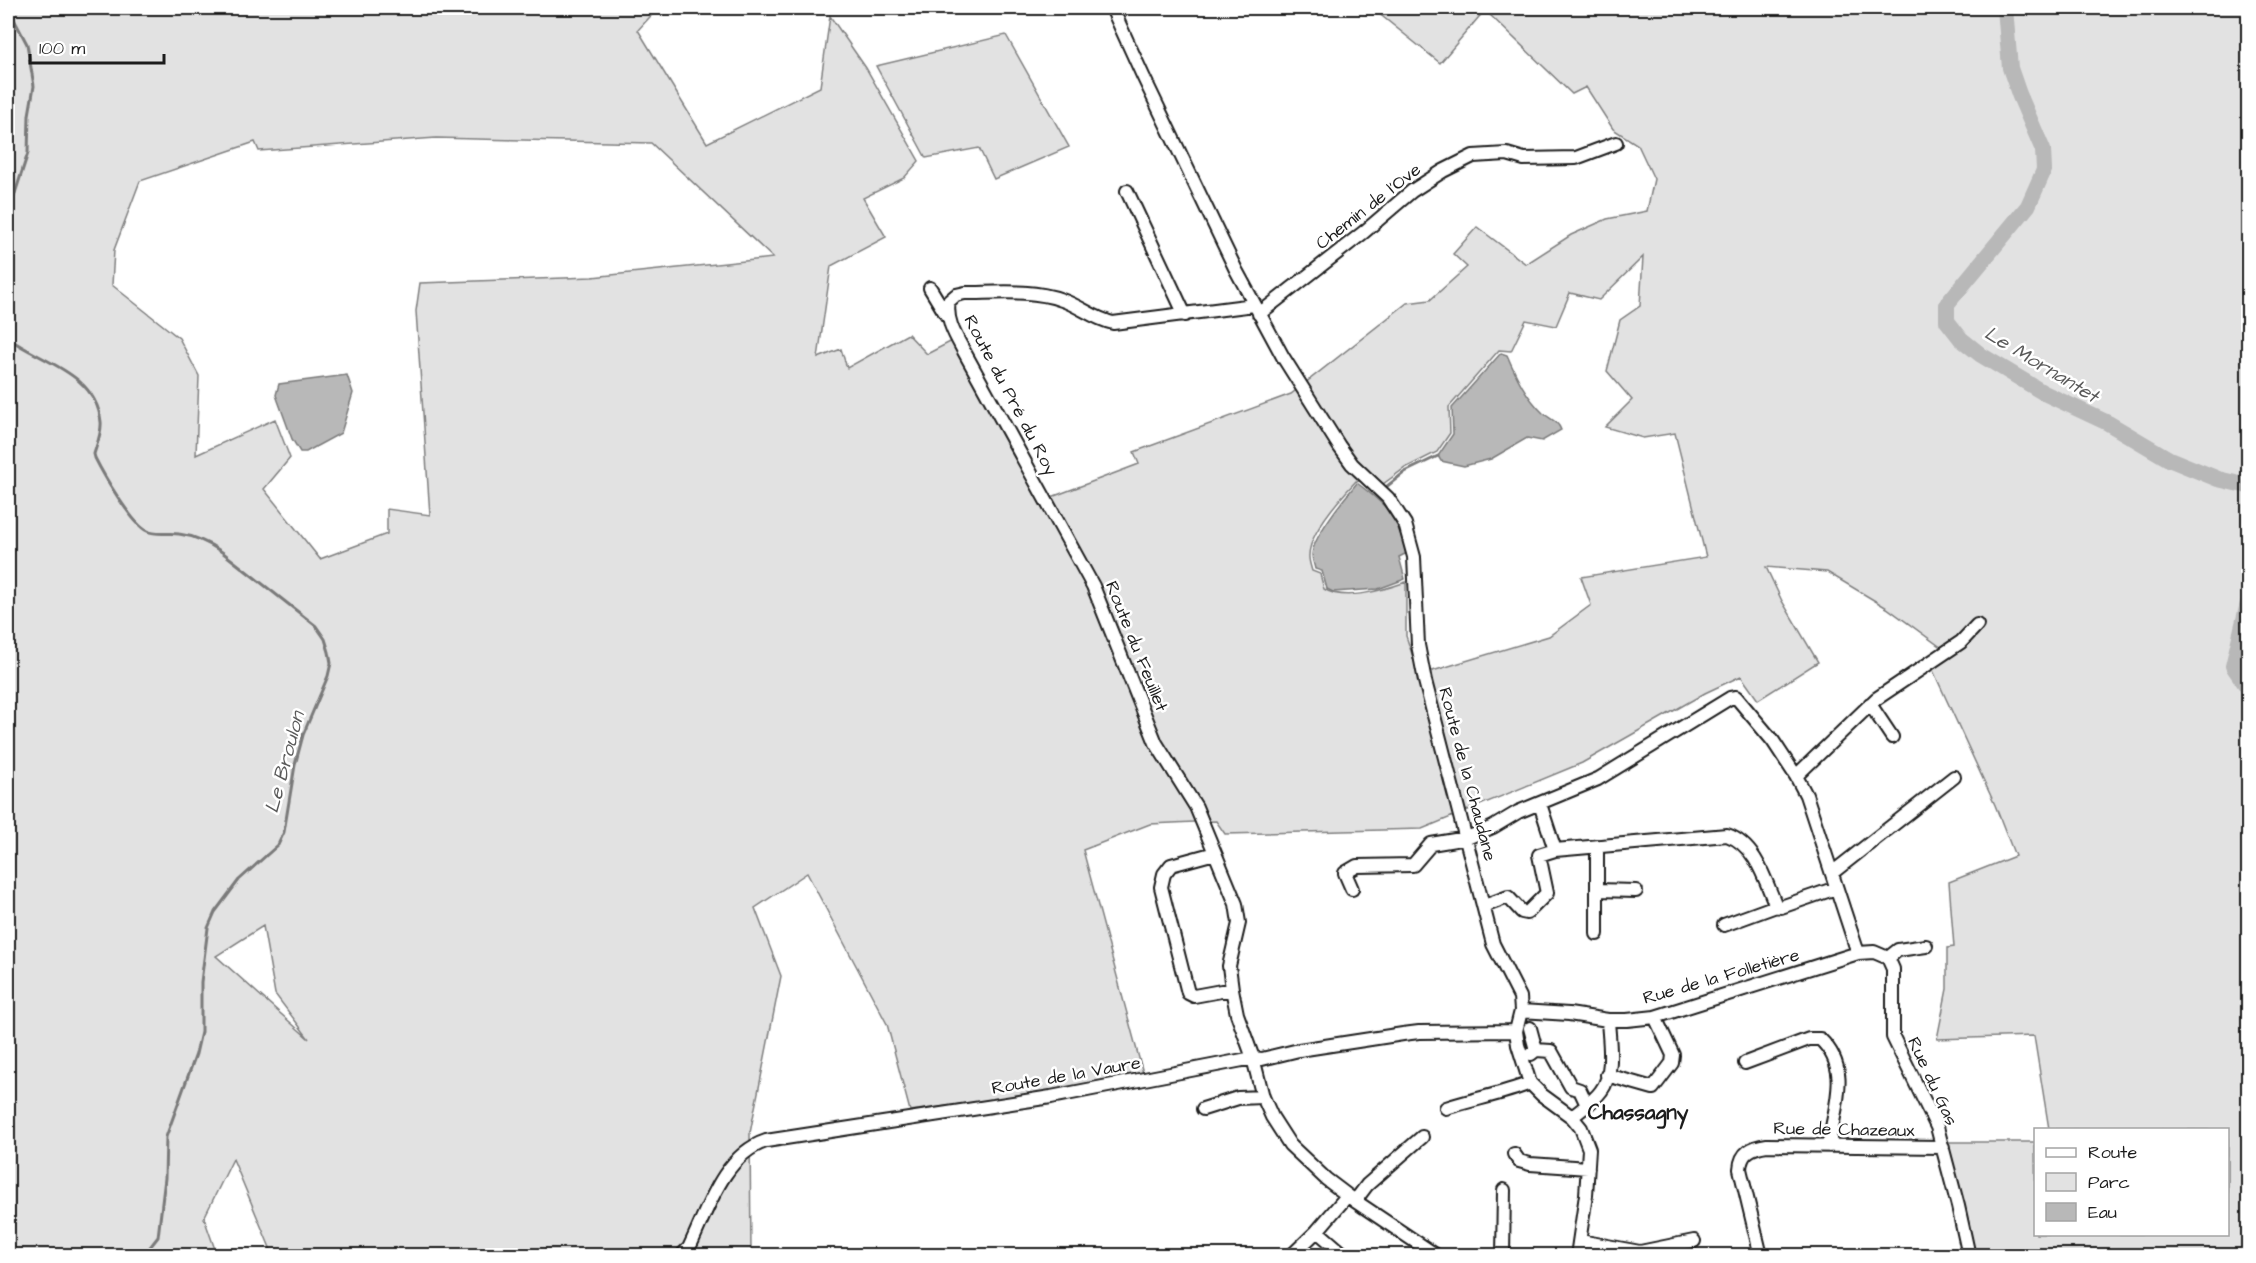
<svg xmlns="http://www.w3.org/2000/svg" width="2256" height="1263" font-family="'Architects Daughter',sans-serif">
<rect width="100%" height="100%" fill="#fff"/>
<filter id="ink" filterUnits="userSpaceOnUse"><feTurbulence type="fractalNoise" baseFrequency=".0167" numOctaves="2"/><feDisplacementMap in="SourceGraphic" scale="12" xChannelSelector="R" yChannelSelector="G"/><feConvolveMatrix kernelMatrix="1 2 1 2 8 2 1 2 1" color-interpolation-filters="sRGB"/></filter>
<g filter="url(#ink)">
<path fill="#e2e2e2" stroke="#7f7f7f" stroke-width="1.5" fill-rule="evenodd" d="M8,8H658L638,30L707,143L820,87L830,16L866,68L919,161L904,178L863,198L886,237L831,266L818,358L841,349L847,368L908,334L927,354L954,340L1041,501L1139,464L1134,452L1291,394L1407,303L1430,300L1467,267L1453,254L1477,227L1526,264L1571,235L1607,219L1647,211L1654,179L1638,145L1613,129L1586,87L1572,94L1488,13L1484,11L1440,63L1372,8H2248V1255H1971L1947,1142H2035L2036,1234H2228V1130L2049,1129L2034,1036L1937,1039L1947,989V948L1954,947L1949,882L2015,856L1995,805L1931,666L1950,654L1887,608L1827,572L1766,567L1782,601L1818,662L1758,700L1741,676L1705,693L1582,763L1422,829L1225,834L1216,821L1150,824L1083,850L1143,1073L1077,1088L910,1111L887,1024L807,873L755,908L781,976L750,1133L751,1255H273L233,1159L204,1218L217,1255H8ZM436,138L651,143L773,258L592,277L420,283L416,311L430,515L387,509V534L320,559L264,489L290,458L275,419L196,455L199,376L179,338L112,285L114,250L140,181L255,142L259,151ZM1643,257L1640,306L1620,320L1607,371L1632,400L1605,427L1643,438L1675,433L1706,557L1581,577L1591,605L1549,636L1419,675L1406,636V582C1383,590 1345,602 1324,589L1320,574L1312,571C1311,567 1309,562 1309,557C1308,534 1341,497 1356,481L1383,484L1405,468L1437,452L1450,433L1449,407L1499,350L1511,351L1526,320L1556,326L1570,293L1599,300ZM263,926L275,994L309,1039L216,956Z
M1006,35L1069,147L994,179L979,148L926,158L876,66Z"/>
<path fill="#b8b8b8" stroke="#7a7a7a" stroke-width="1.5" d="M1501,353L1507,355C1516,376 1526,397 1543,413C1550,419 1558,421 1561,430L1542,441L1527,438L1491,459L1464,466L1441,461L1438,456L1453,434L1452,408Z
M347,375L353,393L341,433L306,452H300L292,439L276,395L279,384Z
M1357,483C1390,508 1395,514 1407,553L1399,557L1405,579L1378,589L1333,592L1327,589L1322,571L1315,569C1314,564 1312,560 1312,555C1312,538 1345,497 1357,483Z"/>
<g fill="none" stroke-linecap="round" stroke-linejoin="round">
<path stroke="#7a7a7a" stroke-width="3" d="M8,215L28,153L29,115L34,86L27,44L8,8
M8,338C41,362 96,373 101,422C102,432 97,444 94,454L95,458C103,474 132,524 147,531C157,536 168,532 179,534C195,536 209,543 222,552L316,626L325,639L329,652L331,663L328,676L303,735L295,765L284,832L278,845L239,880L215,912L208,928L201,982V1032L196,1054L166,1137L165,1178L158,1237L143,1256
M1386,487L1405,472L1438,456"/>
<path stroke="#b8b8b8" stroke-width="16" d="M2005,8L2010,68L2019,94L2043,150L2044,170L2028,206L1947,304V321L1961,339L1981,355L2044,393L2108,423L2169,459L2218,479L2248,486
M2248,603L2233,666L2248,688"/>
<g stroke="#1c1c1c" stroke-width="16">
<path id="minor" d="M1112,8L1143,76L1236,270L1283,357L1339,446L1352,464L1388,498L1405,524L1414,557L1418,645L1425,681L1493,944L1520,997L1521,1011L1516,1031L1518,1045L1530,1083L1542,1095L1572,1117L1581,1128L1589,1149L1586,1195L1577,1256
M1127,191L1185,315
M930,288L947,316
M1254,305L1113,323C1094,319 1080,306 1062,300C1032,289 996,293 965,293L956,295L949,301C945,321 957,338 966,355L1093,586L1156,743L1196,807L1236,904L1239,923L1229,966L1232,989L1237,1014L1253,1058L1263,1097L1272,1117L1290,1145L1326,1179L1355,1201L1437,1256
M1259,314L1364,232L1412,191L1443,171L1473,156L1507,154L1524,159L1576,158L1616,143
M1870,704L1892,737
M1796,776L1876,699L1961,642L1977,625
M1540,804L1555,850L1727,835C1756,845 1765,880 1776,906L1781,907L1836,888
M1215,853L1171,865L1164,874L1161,887L1188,993L1194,996L1232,989
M1832,873L1954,777
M1352,889L1345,873L1357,866L1413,865L1431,844L1467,838L1493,827L1518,812L1598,779L1730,698L1736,697L1773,741L1796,776L1806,795L1858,953
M1597,890L1636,891
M1484,906L1508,897L1522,912L1527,913L1547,893L1539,855L1555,850
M1724,925L1776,906
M1597,934V846
M1888,958L1893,969V1037L1937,1127L1958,1206L1969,1256
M1521,1011L1569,1014L1608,1020H1627L1655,1017L1858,953L1874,952L1888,958L1898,950L1926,946
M1530,1028L1536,1050L1531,1054
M1536,1050L1551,1051L1571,1087L1580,1090L1587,1105
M1745,1063L1809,1039H1820C1853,1070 1833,1108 1829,1146
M1607,1075L1653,1088L1672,1063L1673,1055L1655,1017
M1446,1108C1474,1099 1503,1094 1530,1083
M1203,1109L1238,1098L1263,1097
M1572,1117C1582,1109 1594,1101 1601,1091C1615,1073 1609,1041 1608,1020
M1514,1154L1519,1161L1530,1164L1588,1168
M1355,1201L1367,1185L1422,1137
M1580,1241L1640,1252L1694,1241
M681,1256L689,1248C707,1211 723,1155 766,1141L1051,1097L1253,1058L1262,1059L1299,1050L1403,1034L1419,1032L1516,1031
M1291,1256L1317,1231
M1346,1256L1317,1231L1347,1196
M1503,1256L1504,1190
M1761,1256L1740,1169C1741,1152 1752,1147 1767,1145L1943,1147"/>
</g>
<use href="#minor" stroke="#fff" stroke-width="12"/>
</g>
</g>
<g text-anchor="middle" stroke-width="5" stroke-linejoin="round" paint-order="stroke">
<g font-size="18" fill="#1c1c1c" stroke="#fff">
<text transform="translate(1368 206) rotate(-38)" y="6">Chemin de l'Ove</text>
<text transform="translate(1011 395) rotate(62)" y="6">Route du Pré du Roy</text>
<text transform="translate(1137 646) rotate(68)" y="6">Route du Feuillet</text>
<text transform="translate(1468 774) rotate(75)" y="6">Route de la Chaudane</text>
<text transform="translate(1721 976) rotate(-16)" y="6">Rue de la Folletière</text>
<text transform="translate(1066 1075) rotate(-10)" y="6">Route de la Vaure</text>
<text transform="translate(1933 1081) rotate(65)" y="6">Rue du Gas</text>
<text transform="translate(1844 1129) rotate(1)" y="6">Rue de Chazeaux</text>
</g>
<g font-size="20" font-style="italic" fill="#5a5a5a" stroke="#fff">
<text transform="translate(2042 364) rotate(31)" y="7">Le Mornantet</text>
<text transform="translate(284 762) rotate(-75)" y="7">Le Broulon</text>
</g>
<g font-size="21" font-weight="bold" fill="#1c1c1c" stroke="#fff">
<text x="1638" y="1119">Chassagny</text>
</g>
</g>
<rect width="2256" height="1263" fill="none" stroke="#fff" stroke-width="30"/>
<rect x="15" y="15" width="2226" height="1233" fill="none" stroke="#1c1c1c" stroke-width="2" filter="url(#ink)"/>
<rect x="2034" y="1128" width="195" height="108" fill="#ffffff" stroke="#a4a4a4" stroke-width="1.5"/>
<rect x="2046" y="1148" width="30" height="9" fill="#ffffff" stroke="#a4a4a4" stroke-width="1.5"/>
<text x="2088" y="1158" font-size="18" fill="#1c1c1c">Route</text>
<rect x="2046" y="1173" width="30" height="18" fill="#e2e2e2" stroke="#a4a4a4" stroke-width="1.5"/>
<text x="2088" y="1188" font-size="18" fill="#1c1c1c">Parc</text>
<rect x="2046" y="1203" width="30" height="18" fill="#b8b8b8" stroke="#a4a4a4" stroke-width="1.5"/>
<text x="2088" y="1218" font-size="18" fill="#1c1c1c">Eau</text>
<path d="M30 54v9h134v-9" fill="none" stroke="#1c1c1c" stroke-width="3"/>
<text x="39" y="54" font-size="18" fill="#1c1c1c" stroke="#ffffff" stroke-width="4.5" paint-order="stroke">100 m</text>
</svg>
